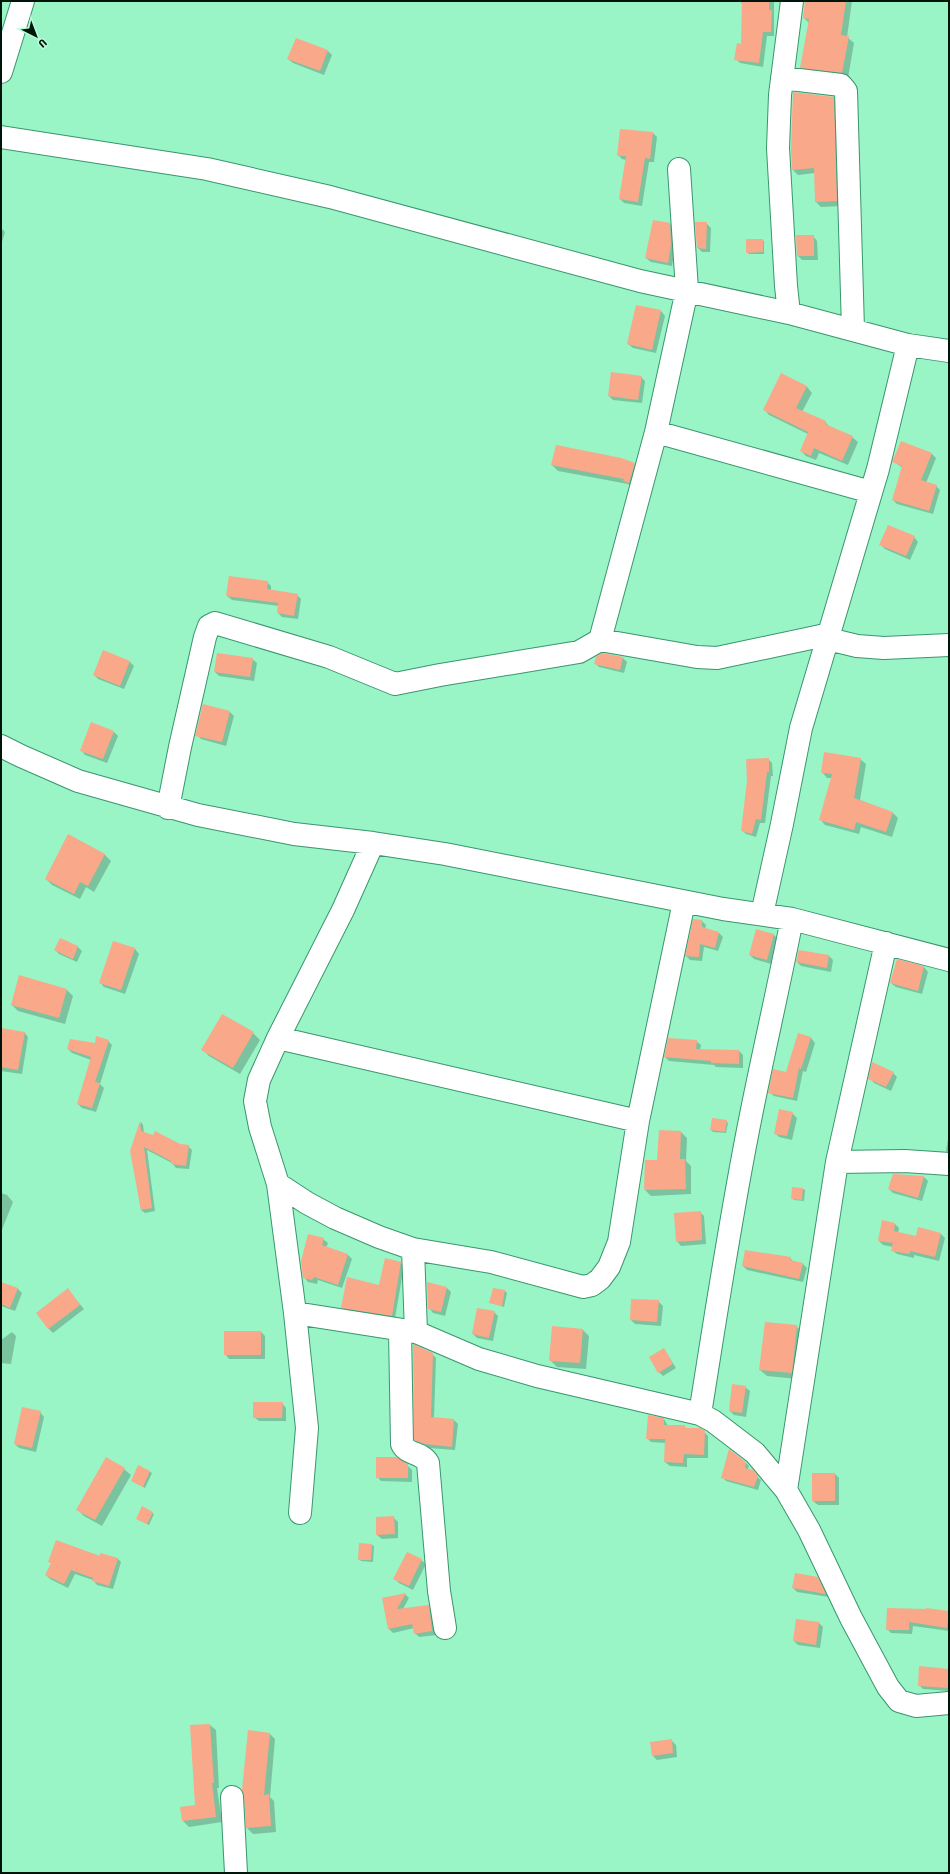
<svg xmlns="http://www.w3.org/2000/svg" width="950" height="1874" font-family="'Asap Condensed',sans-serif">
<rect width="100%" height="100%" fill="#99f4c6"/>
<path fill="#0003" d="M740,1H774V36H767L763,67L740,63L736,59L742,45L743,5Z
M806,1H852L847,37L854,43L848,78L807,73L802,67L810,24L804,18Z
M328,51L332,55L324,75L293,63L288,59Z
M833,98L838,103L841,206L821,207L816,202L815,173L798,175L793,170Z
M653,133L657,137L654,162H649L642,206L624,203L620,199L626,160L622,159L618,155Z
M706,223L711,228L710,252H702L698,248Z
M670,224L674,228L675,249L672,266L651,262L646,258Z
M1,228L5,232L1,245Z
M813,236L817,241L818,260H802L798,256Z
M762,240L764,241V254H749L747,252Z
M661,311L665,316L656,353L633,348L628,344Z
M782,375L807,387L812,393L802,412L825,422L831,428L852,437L858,442L848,465L819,453L816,460L806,456L801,451L808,434L769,415L764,409Z
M641,377L645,381L642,403L613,400L609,396Z
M901,442L932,454L936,458L926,483L936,486L940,490L933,514L897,504L893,500L903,468L894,462Z
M634,464L640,470L631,487L628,484L558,471L552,465Z
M914,537L918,542L910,560L885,549L881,545Z
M267,582L271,586V591L297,595L301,599L298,619L282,617L278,613L279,606L232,600L227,596Z
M103,651L130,662L134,666L124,689L98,679L94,675Z
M602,654L623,658L627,662L624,673L599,667L595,663Z
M252,659L257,663L254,681L219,676L215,672Z
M203,705L230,712L234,716L226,746L201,739L197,735Z
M114,732L118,736L107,763L85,755L81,750Z
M768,759L772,763L773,776H771L765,823H760L756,837L746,834L742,830Z
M860,759L866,764L860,800L893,813L898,818L892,837L861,827L859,834L825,825L820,819L832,778H827L822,772Z
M68,835L105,855L111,861L94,892L86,887L80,899L52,885L46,879Z
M694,920L702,921L706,925L705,929L719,933L723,937L718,951L704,947L702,961L690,960L686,956Z
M774,935L778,939L771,964L754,959L750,955Z
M60,939L78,947L82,951L77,962L59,954L55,950Z
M114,942L135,949L139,954L125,994L104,987L100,982Z
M799,951L829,956L833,960L831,972L801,966L797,962Z
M898,961L924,967L928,972L922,994L896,987L891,983Z
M67,990L73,996L65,1024L18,1011L12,1005Z
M24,1032L28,1037L22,1074L1,1071V1038Z
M253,1033L260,1040L240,1074L209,1056L203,1050Z
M799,1034L811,1038L815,1043L806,1072L803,1071L797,1101L774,1096L769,1092L787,1073Z
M108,1041L112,1045L100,1084L104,1088L96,1112L82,1108L78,1104L91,1060L72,1053L68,1049Z
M696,1041L701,1045L700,1050L739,1051L743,1055V1068L716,1067L714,1065L669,1061L665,1057Z
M893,1073L897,1077L891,1091L874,1083L870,1078Z
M792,1113L797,1118L792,1140L779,1137L775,1133Z
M726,1121L728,1123L726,1133L713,1132L711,1130Z
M141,1122L143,1125L144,1133L179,1145L188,1146L192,1150L189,1169L176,1168L172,1163L147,1150L155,1211L145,1213L141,1210L131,1151Z
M681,1132L687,1138L686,1161L691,1166V1194L651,1196L645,1190L658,1161Z
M949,1133V1153L946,1151Z
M924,1177L928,1181L922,1201L893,1193L889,1189Z
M793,1188L803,1189L805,1190L804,1201L794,1200L792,1198Z
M1,1193L7,1195L13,1202L1,1232Z
M700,1212L704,1216L706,1244L681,1246L677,1241Z
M895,1224L899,1228L898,1233L917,1237L941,1234L945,1238L939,1261L914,1255V1258L897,1254L892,1250L893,1247L883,1245L879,1241Z
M323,1239L328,1243L326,1248L348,1255L352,1259L342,1288L318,1280L317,1284L308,1282L304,1277Z
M790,1258L793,1261L803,1264L807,1268L803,1282L747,1270L743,1266Z
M400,1263L404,1266L395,1318L346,1311L343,1307L380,1286Z
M1,1283L18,1289L22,1293L15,1311L1,1306Z
M447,1288L451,1292L445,1316L433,1313L429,1308Z
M68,1290L84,1309L53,1333L48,1328Z
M505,1291L507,1293L504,1307L491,1303Z
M658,1301L663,1306L661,1326L635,1324L631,1320Z
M494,1312L498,1316L493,1341L477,1338L473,1334Z
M796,1326L803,1333L798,1379L767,1376L760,1370Z
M583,1330L589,1336L586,1369L557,1367L550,1360Z
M12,1332L16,1336L11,1364L1,1363V1340Z
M261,1332L265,1336V1359H229L225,1354Z
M664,1349L676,1368L663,1376L659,1372Z
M432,1354L436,1358L434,1418L454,1420L458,1424L455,1450L430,1448L419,1443L415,1439Z
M745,1387L750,1391L746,1417L734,1415L730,1411Z
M282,1403L286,1408V1421H259L254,1417Z
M40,1412L44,1417L36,1452L19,1448L15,1444Z
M664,1419L668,1426H684L687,1429L704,1432L708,1436V1458H687V1467L670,1466L665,1462L666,1443L651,1442L647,1438Z
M746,1463L749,1466L748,1470L761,1480L758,1490L726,1481L722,1477Z
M407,1465L412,1470V1482L381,1481L377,1477Z
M139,1466L152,1473L145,1488L134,1482Z
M124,1469L131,1475L102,1526L84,1516L78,1510Z
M835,1474L839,1478V1505H818L813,1501Z
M152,1513L154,1514L149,1525L139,1520Z
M393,1517L398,1522V1538L382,1539L377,1535V1518Z
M372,1545L374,1546L373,1562L361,1561L359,1559Z
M100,1557L117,1558L121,1562L113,1589L97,1585L93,1580L75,1574L68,1588L50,1579L46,1575L52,1564L49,1561Z
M421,1560L426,1564L413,1590L399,1583L395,1579Z
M817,1578L822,1582L829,1597L797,1592L793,1588Z
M405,1594L409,1598L403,1609L428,1606L432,1610L436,1635L419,1637L415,1633L414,1628L393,1633L389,1629L383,1598Z
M927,1609L949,1612V1631L913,1626L912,1634L891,1633L887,1629Z
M797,1620L819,1623L823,1627L820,1648L798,1645L794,1641Z
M949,1670V1691L923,1689L919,1685Z
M210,1725L216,1730L219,1788H217L222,1822L189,1827L183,1821L196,1806Z
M270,1734L275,1739L270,1797L274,1801L276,1832L253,1834L247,1828L245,1796Z
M671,1740L676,1745L677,1757L657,1760L653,1756Z"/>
<path fill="#f9a88a" d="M742,1H769V10H772L771,32H763L759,63L734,60L737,43L741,44Z
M805,1H846L841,35L849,36L842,73L800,68L809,19L803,18Z
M296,38L328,50L320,71L287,59Z
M793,92L834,97L837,201L815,202L814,168L792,170L791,148Z
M620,129L653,132L650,159L645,158L638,202L619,199L626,156H617Z
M653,220L670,223L671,245L668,263L645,258Z
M695,222H707L706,249L697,248Z
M796,235H814V256H797Z
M746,239H763V252L746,253Z
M636,305L661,310L652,350L627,344Z
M611,372L642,376L638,400L608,396Z
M781,373L807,386L796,408L826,421L825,424L853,436L842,461L814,448L811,456L800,451L808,432L763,410Z
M901,441L932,453L921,480L937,485L929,511L892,500L902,466L892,462Z
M556,445L621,458L635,463L629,483L623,481L624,479L551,465Z
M888,525L915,536L906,556L879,545Z
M229,576L268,581L267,589L298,594L294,616L277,613L278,603L226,596Z
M103,650L130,661L120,686L93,675Z
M217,653L253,658L250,677L214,672Z
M602,653L623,657L620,670L594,664L596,657Z
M203,704L230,711L222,742L195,736Z
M91,722L114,731L103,759L80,751Z
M824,752L861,758L854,798L893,812L886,832L856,822L854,830L819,820L832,774L821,773Z
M769,758V772H767L761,820L756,819L752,834L741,831L747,781L746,759Z
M68,834L105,854L88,886L80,882L74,894L45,879Z
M693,919L702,920V927L719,932L715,948L700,944L699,957L685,956Z
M756,929L774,934L767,960L749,955Z
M60,938L78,946L73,959L54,950Z
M113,941L135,948L121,990L99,983Z
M799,950L829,955L827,968L796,962Z
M897,959L924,966L918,991L890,983Z
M19,975L67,989L59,1018L11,1005Z
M222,1014L254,1032L233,1068L201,1050Z
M1,1028L25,1032L18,1070L1,1067Z
M798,1033L811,1037L801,1069L799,1068L793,1098L768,1093L773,1069L786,1072Z
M96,1036L109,1040L95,1082L100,1083L92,1108L77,1104L91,1057L67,1049L70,1039L95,1043Z
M668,1038L697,1040L696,1049L739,1050V1064L711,1063V1061L664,1057Z
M872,1062L894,1072L886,1087L868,1079Z
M779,1109L793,1112L787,1136L774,1134Z
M712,1118L727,1120L725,1132L710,1130Z
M140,1121L141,1131L153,1135L155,1131L180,1144L189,1145L186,1166L171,1164V1161L144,1147L152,1208L141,1210L130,1151Z
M659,1130L681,1131L680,1159H685L686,1189L644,1190L645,1160H657Z
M893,1174L924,1176L918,1198L888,1189Z
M792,1187L803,1188L802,1200L791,1199Z
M701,1211L702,1240L676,1242L674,1213Z
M882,1220L895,1223L894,1231L916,1236L918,1227L941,1233L935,1257L910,1251V1254L891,1251L893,1243L878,1241Z
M308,1234L324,1238L322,1245L348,1254L338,1285L314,1277L312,1280L303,1278L301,1261Z
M745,1250L791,1257L790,1260L803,1263L799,1279L742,1266Z
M385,1258L401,1262L392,1316L341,1308L347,1277L379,1285Z
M1,1282L18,1288L10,1308L1,1304Z
M427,1282L447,1287L441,1312L428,1309Z
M68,1288L80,1305L48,1329L36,1313Z
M493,1288L505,1290L502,1306L489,1303Z
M631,1299L659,1300L657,1322L630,1320Z
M477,1308L495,1311L489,1338L472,1334Z
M765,1322L797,1325L792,1373L759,1370Z
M552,1326L583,1329L580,1363L549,1361Z
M224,1331H261V1355H224Z
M413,1344L433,1353L431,1417L454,1419L452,1447L425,1444L414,1440Z
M664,1348L673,1364L658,1373L649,1357Z
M732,1384L746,1386L742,1413L729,1411Z
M253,1402H283L282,1418H253Z
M22,1407L41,1411L32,1448L14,1444Z
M648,1415L664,1418V1425H685V1428H700L705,1431L704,1455L684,1454L683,1463L664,1462L665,1439H646Z
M729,1449L746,1462L745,1468L753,1470L758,1476L754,1487L721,1478Z
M106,1457L125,1468L95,1520L76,1510Z
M376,1457H396L408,1464V1478H376Z
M138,1465L150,1471L143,1487L131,1481Z
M812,1473H835V1501H812Z
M142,1506L153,1512L147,1524L136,1519Z
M394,1516L395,1534L376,1535V1517Z
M56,1540L100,1556V1553L118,1558L109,1586L92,1581L93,1578L71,1570L64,1584L45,1575L51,1563L48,1562Z
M359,1543L372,1544L371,1560H358Z
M407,1552L422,1559L409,1586L393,1579Z
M795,1573L818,1577L826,1594L792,1588Z
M406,1593L397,1609L429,1605L432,1631L414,1634L412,1624L388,1629L382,1598Z
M887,1608L926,1609V1608L949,1611L947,1628L909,1622V1630H886Z
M796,1619L819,1622L816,1645L793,1641Z
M919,1666L949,1669V1688L918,1686Z
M210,1724L214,1783H212L216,1817L182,1821L180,1807L195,1805L190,1725Z
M248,1730L270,1733L264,1795L269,1794L271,1826L246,1828L244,1796L242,1790Z
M672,1739L673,1753L652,1756L650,1742Z"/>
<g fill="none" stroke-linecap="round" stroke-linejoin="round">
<g stroke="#39966d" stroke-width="24">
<path id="minor" d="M1,72L23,1
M782,78L841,85L846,91L853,329
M1,137L207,169L330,197L640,281L789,313L908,345L949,351
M789,313L786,286L778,148L780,95L792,1
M656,432L687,290L679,169
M828,639L857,646L884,648L949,645
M600,640L697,657L717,658L830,634
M1,746L21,756L78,781L198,815L294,834L373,843L445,854L723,909L792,919L949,960
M168,808L180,747L205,637L209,626L215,623L329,657L395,684L440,675L579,652L600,640L656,432L871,492
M762,914L782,824L801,728L878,469L908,345
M278,1038L638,1121
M837,1162L905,1161L949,1164
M278,1184L307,1203L335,1218L379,1237L413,1249L491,1262L583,1287L592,1285L600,1279L609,1267L619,1242L638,1121L684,902
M413,1249L416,1332
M295,1313L416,1332L479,1359L537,1376L700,1414L713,1421L755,1453L786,1490L809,1530L851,1618L888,1687L899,1701L916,1706L949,1703
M400,1330L402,1444C407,1455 422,1452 428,1463L439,1591L445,1628
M700,1414C716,1314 731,1214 751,1115C764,1050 779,985 792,919
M786,1490L837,1162L886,943
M300,1513L307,1428L295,1313L278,1184L260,1127L255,1101L259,1080L278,1038L343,910L373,843
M232,1797L236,1873"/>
</g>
<use href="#minor" stroke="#fff" stroke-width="22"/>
</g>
<rect width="950" height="1874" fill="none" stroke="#001509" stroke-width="4"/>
<g transform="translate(36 36) rotate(138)" stroke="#b6fdd8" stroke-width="3" paint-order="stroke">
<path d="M0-3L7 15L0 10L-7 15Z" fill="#001509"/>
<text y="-6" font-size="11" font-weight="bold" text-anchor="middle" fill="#001509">U</text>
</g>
</svg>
